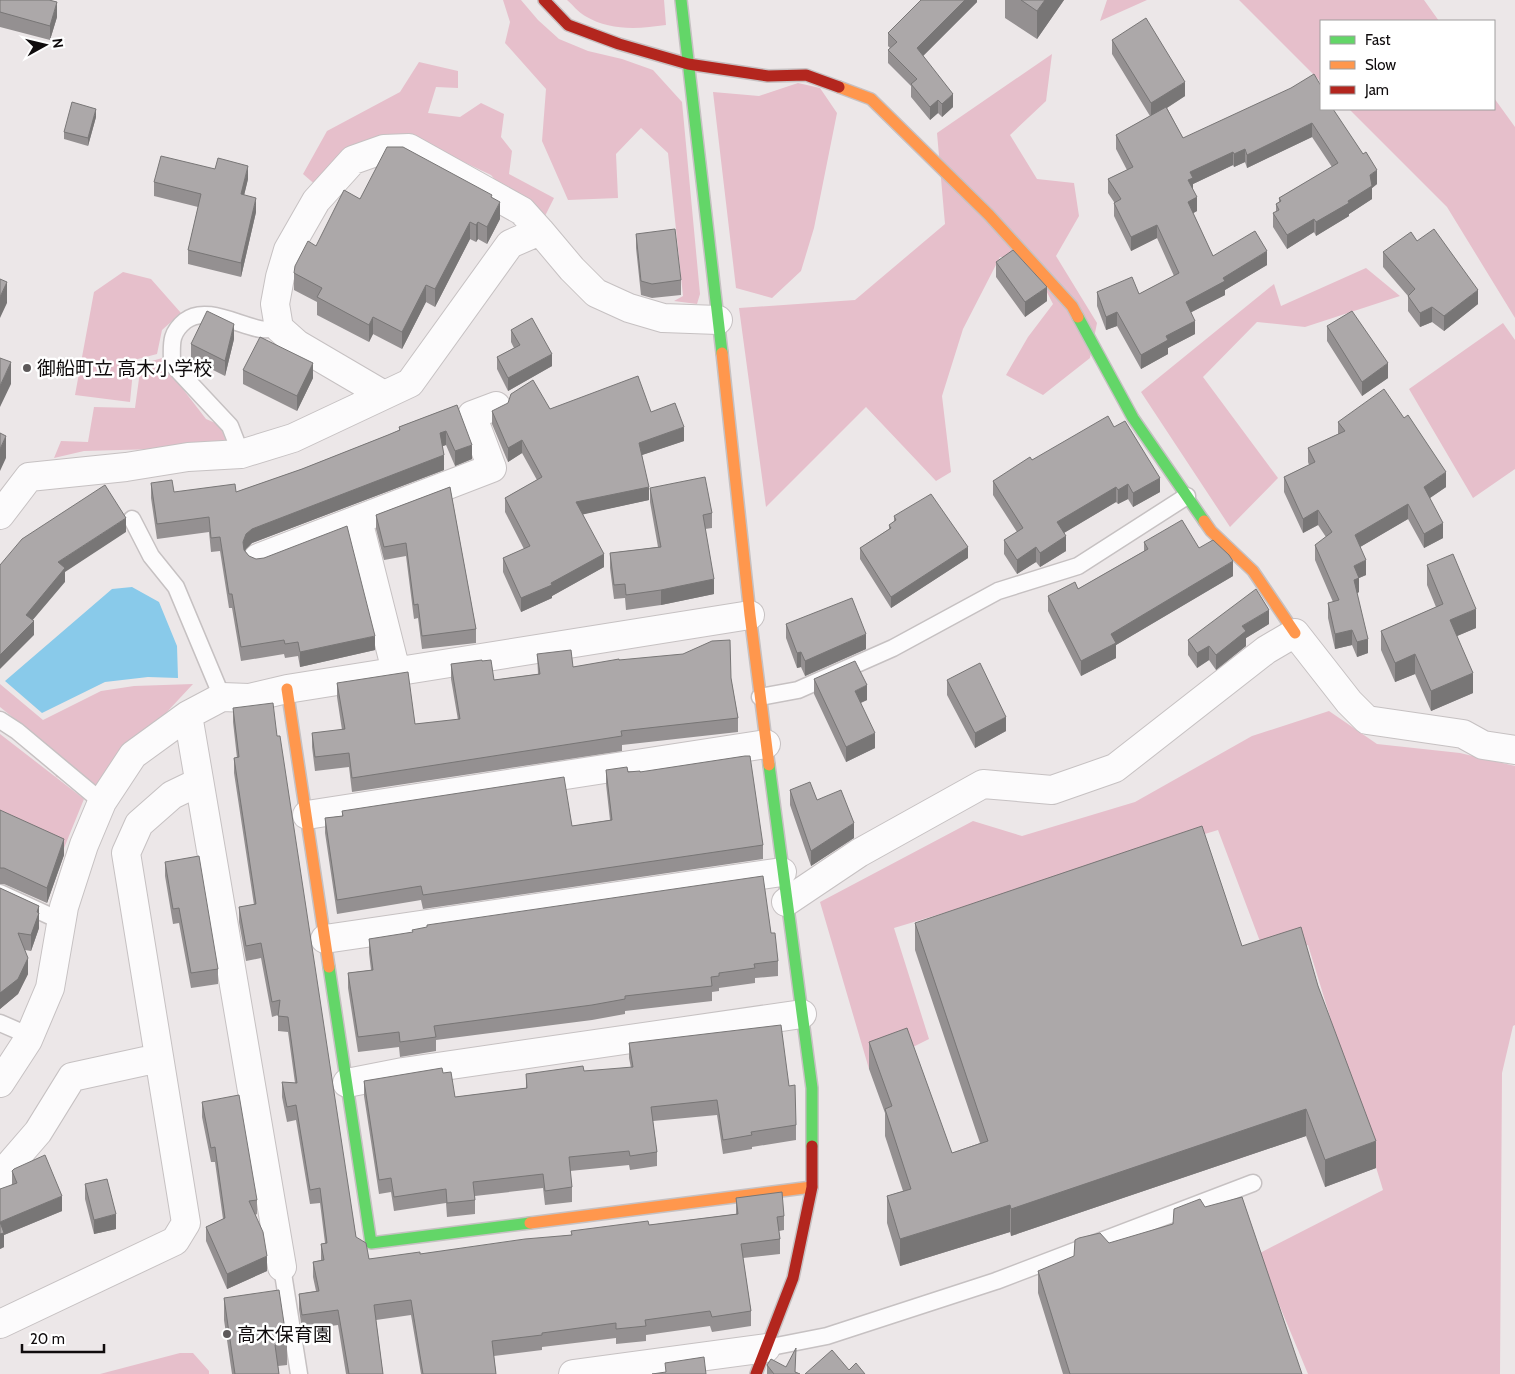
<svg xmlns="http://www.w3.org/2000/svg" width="1515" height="1374" font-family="Cabin,'Noto Sans JP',sans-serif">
<rect width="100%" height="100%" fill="#ece7e8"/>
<path fill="#e6bfcb" d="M503,0H521L538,20L559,39L588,51L622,59L653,70L682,102L700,294L697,304L674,301L683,296L668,153L641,128L616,154L618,198L568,200L542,141L546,89L505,43L510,22Z
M567,0H664L666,25C638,29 610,31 585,16C578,12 573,5 567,0Z
M1107,0H1147L1100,21Z
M1239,0H1424L1439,21H1321V82Z
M1052,54L1046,101L1010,135L1037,179L1074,183L1079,216L1056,256L1097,323L1090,358L1043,395L1006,375L1028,337L1053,304L1029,257H1000L963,329L942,396L951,472L936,481L866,407L766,507L739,308L855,300L945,224L937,133Z
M419,62L458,71V88L436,87L428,113L460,117L481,103L504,114L501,137L512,151L509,174L554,198L542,222L522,211L491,175L407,135L350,146L318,187L303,174L327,131L400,92Z
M798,83L820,88L837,113L814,228L801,271L772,298L736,288L713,92L759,96Z
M1494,98L1515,127V318L1447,207L1349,109H1494Z
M1366,268L1400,296L1305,327L1257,322L1203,377L1278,478L1230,527L1141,392L1274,284L1281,306Z
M123,272L151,279L181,313L162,330L157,354L134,360L130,402L75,395L94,292Z
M1503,323L1515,340V469L1473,498L1409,389Z
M166,357L169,371L206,419L220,425L228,447L84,451L54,458L61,441L88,442L94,407L135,408L141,364Z
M0,684L43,720L101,691L134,686L193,684L97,787L56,777L48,746L0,707Z
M1329,711L1377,744L1460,753L1515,766V1025L1513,1026L1502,1073L1500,1374H1308L1258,1254L1383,1190L1308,945L1264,952L1218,830L894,928L929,1039L869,1069L820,902L973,821L1022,836L1135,802L1252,736Z
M0,734L84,799L62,853L0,824Z
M180,1353H193L209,1371V1374H100Z"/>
<path fill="#89caea" d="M132,587L159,602L177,646L178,678L148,677L105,682L42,713L5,681L112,589Z"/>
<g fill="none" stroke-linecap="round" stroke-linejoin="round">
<g stroke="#c6c1c2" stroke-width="19">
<path id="lane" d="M241,454L230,426L172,364C172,345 169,334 185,321C205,305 238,325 260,329C266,330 273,329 279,328
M132,519L151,556L176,587L222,697
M760,697L798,690L893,648L998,591L1078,566L1187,496
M0,720L17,731L102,802
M0,893L61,921
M0,1023L30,1036
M282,1267L299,1374
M766,1348L827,1336L996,1281L1253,1183"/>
</g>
<g stroke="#c6c1c2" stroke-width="30">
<path id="street" d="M384,395L297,344L279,328L275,304L280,277L288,250L316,201L353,160L384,149L409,148L522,211L540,231
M0,515L29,477L126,467L188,457L241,454L293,438L410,383L510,244L540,231L572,269L596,293L629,308L663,318L718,320
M358,520L396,671
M258,558L492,468L472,415L496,406
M188,715L282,1267
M307,815L766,744
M786,902L859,853L983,784L1052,790L1115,768L1266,650L1295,633L1349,702L1367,720L1463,734L1483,745L1515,750
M325,939L782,872
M0,1083L28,1040L50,988L64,907L84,845L102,802L133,755L188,715L222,697L249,698L287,689L750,615
M347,1083L403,1072L802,1014
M0,1176L38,1132L72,1077L159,1058
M0,1324L175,1241L186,1223L126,853L139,824L172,795L199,782
M573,1374L766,1348"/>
</g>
<g stroke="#c6c1c2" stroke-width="14">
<path id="fast" d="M681,0L722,353
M1078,317L1133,418L1204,521
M769,765L812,1088V1146
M329,967L371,1243L530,1223"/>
</g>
<g stroke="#c6c1c2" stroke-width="14">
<path id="slow" d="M839,87L871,99L989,215L1072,306L1078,317
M722,353L750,615L769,765
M1204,521L1211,531L1253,571L1295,633
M287,689L329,967
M530,1223L812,1187"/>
</g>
<g stroke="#c6c1c2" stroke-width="14">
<path id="jam" d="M544,0L568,25L619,44L688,64L768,76L806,75L839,87
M756,1374L793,1278L812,1187V1146"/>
</g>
<use href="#lane" stroke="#fcfbfc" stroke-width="16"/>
<use href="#street" stroke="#fcfbfc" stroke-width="28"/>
<use href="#fast" stroke="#63d668" stroke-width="11"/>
<use href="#slow" stroke="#ff974d" stroke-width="11"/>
<use href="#jam" stroke="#b3261e" stroke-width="11"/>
</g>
<path fill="#949091" d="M0,0L57,17L50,40L0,27Z
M977,0V2L923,56L953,107L942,117L938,113L930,120L911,97V86L888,63V50L890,48L888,46V33Z
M1005,0H1064L1037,39L1005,18Z
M1112,40L1185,96L1167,108L1183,138L1321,109L1377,184L1372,188V199L1349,214V216L1316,236L1314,232L1287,249L1273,227V213L1276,212V204L1279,202V198L1332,167L1312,137L1247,168L1245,162L1234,167L1233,165L1193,184V190L1197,211L1193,213L1213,256L1267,265L1225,290V295L1191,312L1195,334L1168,348V354L1141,369L1117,326L1106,330L1097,306V292L1139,294L1174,276L1157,238L1131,251L1114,216V202L1108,193V179L1127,170L1116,149V135L1150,116L1112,54Z
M96,117L88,146L64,139V132Z
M248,179L244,195L256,212L241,277L188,264V250L198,207L154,196V182Z
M492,198L500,219L487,244L478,239L476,242L470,239L435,307L426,302L402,349L373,334L369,342L317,315V302L294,290V273L316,246L360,199Z
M636,234L681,280V295L652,298L641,295L636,248Z
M1417,241L1478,304L1444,331L1432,322L1420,327L1408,311V296L1383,267V252Z
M996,262L1047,301L1025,317L996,277Z
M1327,326L1388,378L1362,396L1327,341Z
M511,330L552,366L508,391L497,369V357L514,348L511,342Z
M234,339L225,376L191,359V344Z
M243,370L313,378L297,411L243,384Z
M457,405L472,459L455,466L446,445L443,446L444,470L252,543L246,549L245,551L249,556L375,650L300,667L298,656L285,658L284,654L241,661L232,608H229L220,551L211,552L209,532L157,539L151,498V483L174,492H236L302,469L388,435L399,430V427Z
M550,409L651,412L684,441L642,455L649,500L583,514L604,567L552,596V598L521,612L503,572V558L524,549L505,512V498L537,480L522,453L508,462L492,424V411Z
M1338,422L1446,487L1430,498L1443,538L1424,548L1408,519L1360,547L1366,575L1359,578V592L1357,593L1368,653L1357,657L1352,645L1335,649L1328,618V603L1333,602L1315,560V545L1326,537L1318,525L1303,533L1284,492V477L1309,465L1308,462V448L1338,434Z
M1114,427L1160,492L1133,507L1128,499L1118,504L1116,502L1064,533L1066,551L1040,567L1036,562L1017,574L1004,554V540L1017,532L993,495V481L1032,460Z
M450,487L476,629V643L422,649L418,618L414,619L406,556L384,560L376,529V515Z
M650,488L712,513V528L705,529L714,594L661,605L626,610L625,598L614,599L610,568V553L658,547L650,502Z
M894,516L968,558L891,608L860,559V548L889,529V525L894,522Z
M1144,542L1199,548L1233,576L1116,645V658L1081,676L1048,611V596L1078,589L1144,551Z
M1427,565L1476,628L1457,636L1473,693L1431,711L1415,674L1395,682L1381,650V631L1436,607L1427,585Z
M786,624L866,649L805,676L801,667L797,668L786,638Z
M1269,624L1246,638V646L1216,670L1209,660L1197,668L1188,655V640Z
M537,654L573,667L619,660L731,678L738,718V732L622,745V751L352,792L349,767L315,771L312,747V733L342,730L337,697V683L415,724L458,720L451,679V664L482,661L494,680L538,674Z
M814,679L867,700L861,703L875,748L846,762L814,694Z
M947,680L1006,731L975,748L947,695Z
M233,708L277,736L356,1237L369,1259L420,1254L736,1214V1198L784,1216V1230L779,1231L780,1239V1254L743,1258L751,1311V1326L712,1332L710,1326L646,1335V1341L616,1344V1338L542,1347V1350L494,1356L496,1374H421L411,1315L376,1320L383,1374H346L338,1325L302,1330L299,1309V1294L316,1291L313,1277V1262L321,1260V1244L325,1243L320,1203L310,1204L296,1120L287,1122L282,1097V1082L295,1083L288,1032L278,1031V1015L272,1017L261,958L246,961L239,922V907L254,905L234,773V758H237L233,722Z
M606,770L640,772L763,845V859L423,909L421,900L337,914L325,833V818L342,816V811L572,826L610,820L606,784Z
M790,790L817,800L854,838L811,866L790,805Z
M0,810L64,855L47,903L4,884H0Z
M165,862L218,969V984L191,988L179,923L173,924L165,876Z
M0,888L39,906V928L31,951L25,950L28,974L18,994L0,1009Z
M915,923L1242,946L1318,986L1376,1168L1325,1187L1306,1136L1011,1236L1010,1232L900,1266L887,1223V1196L903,1191L885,1136V1113L869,1069V1042L952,1153L980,1143L915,950Z
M771,933L778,961V976L755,978V983L719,988V991L712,992V1001L625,1011V1014L592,1020L436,1040V1051L400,1057L399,1047L358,1052L348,988V973L371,970L369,953V939Z
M629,1043L789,1086L796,1125V1140L752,1147V1149L723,1154L717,1115L653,1121L657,1152V1166L630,1170L629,1165L570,1171L572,1187V1202L545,1205L543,1188L475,1196V1214L447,1217L446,1203L394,1211L391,1192L379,1194L364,1096V1081L443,1073L455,1097L526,1088V1074L584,1071L631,1068L629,1058Z
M202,1102L257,1200V1214L255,1215L267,1271L227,1289L206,1241V1227L223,1219L215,1162H211L202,1117Z
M12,1171L62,1211L4,1235V1247L0,1249L12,1185Z
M85,1184L116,1229L94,1234L85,1199Z
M1109,1243L1302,1374H1063L1038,1293V1271Z
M224,1298L287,1343V1365L278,1366L279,1374H232L224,1320Z
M767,1365L796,1372L800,1374H767Z"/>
<path fill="#787676" d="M965,0H977V2L917,62V48Z
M1045,0H1064L1037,39V11Z
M57,2V17L50,40V26Z
M1185,82V96L1151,118V103Z
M953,94V107L942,117V104Z
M938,100V113L930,120V107Z
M96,109V117L88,146V138Z
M1312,123V137L1247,168V155Z
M1245,149V162L1234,167V154Z
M1233,152V165L1193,184V191L1188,180L1190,172Z
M248,166V179L241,208V194Z
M1377,170V184L1372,188V199L1349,214V216L1316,236V222L1348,201L1370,175Z
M1197,197V211L1188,216V202Z
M256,198V212L241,277V263Z
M500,202V219L487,244V227Z
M1314,219V232L1287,249V235Z
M470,222V239L435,307V289Z
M478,222V239L476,242V225Z
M1157,225V238L1131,251V237Z
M1267,251V265L1225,290V295L1186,315V302L1223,278Z
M7,282V303L0,318V297Z
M426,285V302L402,349V332Z
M1047,287V301L1025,317V302Z
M1478,290V304L1444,331V316Z
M1432,307V322L1420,327V313Z
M1117,312V326L1106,330V317Z
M373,317V334L369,342V325Z
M1195,321V334L1168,348V354L1141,369V355L1166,336Z
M234,324V339L225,376V361Z
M552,354V366L508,391V378Z
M11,362V384L0,407V386Z
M313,363V378L297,411V396Z
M1388,363V378L1362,396V382Z
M684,427V441L639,456V443Z
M446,431V445L440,447V433Z
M6,436V458L0,471V449Z
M522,440V453L508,462V448Z
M472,445V459L455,466V451Z
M444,455V470L252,543L246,549L243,556V542L246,534L252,529Z
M1446,472V487L1424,502V487Z
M1160,478V492L1133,507V493Z
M1128,484V499L1118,504V490Z
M649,487V500L576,516V502Z
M1116,487V502L1057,537V522Z
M1408,504V519L1355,550V535Z
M1318,510V525L1303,533V519Z
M126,518V532L65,572V582L26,628V615L58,562Z
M1443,523V538L1424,548V534Z
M1066,536V551L1040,567V553Z
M968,547V558L891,608V597Z
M1036,547V562L1017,574V560Z
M604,554V567L552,596V598L521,612V598Z
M1366,560V575L1359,578V592L1354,595V566Z
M1233,561V576L1116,645V658L1081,676V661L1111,634Z
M714,579V594L661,605V590Z
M1476,609V628L1450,639V620Z
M1269,610V624L1246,638V646L1216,670V655L1242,626Z
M34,621V635L0,669V655Z
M1352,630V645L1335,649V634Z
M866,634V649L805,676V661Z
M375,636V650L300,667V652Z
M1368,639V653L1357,657V642Z
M1209,646V660L1197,668V653Z
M801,652V667L797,668V653Z
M1415,654V674L1395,682V663Z
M1473,673V693L1431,711V691Z
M867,685V700L855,705V691Z
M1006,717V731L975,748V733Z
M875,733V748L846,762V747Z
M854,823V838L811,866V851Z
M64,839V855L47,903V888Z
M39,906V928L31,951V935Z
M28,958V974L18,994L0,1009V993Z
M1306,1109V1136L1011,1236V1209Z
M1376,1141V1168L1325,1187V1160Z
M62,1196V1211L4,1235V1247L0,1249V1222Z
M1010,1205V1232L900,1266V1239Z
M116,1214V1229L94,1234V1220Z
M267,1256V1271L227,1289V1274Z"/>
<path fill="#aca8a9" stroke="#787676" d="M0,0H49L57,2L50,26L0,12Z
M921,0H965L917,48L953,94L942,104L938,100L930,107L911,84L917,79L888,50L897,42L888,33Z
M1021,0H1045L1037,11Z
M1146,18L1185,82L1151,103L1112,40Z
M1314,74L1321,86V109H1333L1363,154L1366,152L1377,170L1370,175L1372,186L1348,201L1349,203L1316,222L1314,219L1287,235L1273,213L1279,210L1276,204L1281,201L1279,198L1338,163L1312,123L1247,155L1245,149L1234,154L1233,152L1190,172L1193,178L1188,180L1197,197L1188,202L1213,256L1255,231L1267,251L1223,278L1225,281L1186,302L1195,321L1166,336L1168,340L1141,355L1117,312L1106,317L1097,292L1132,277L1139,294L1179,273L1157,225L1131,237L1114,203L1121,199L1108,179L1133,167L1116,135L1166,107L1183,138L1291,88Z
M72,102L96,109L88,138L64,132Z
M387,147H403L492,195L491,197L500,202L487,227L478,222L476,225L470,222L435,289L426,285L402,332L373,317L369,325L317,297L322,288L294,273L295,266L308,241L316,246L344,190L360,199Z
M161,156L215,169L218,158L248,166L241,194L256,198L241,263L188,250L201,194L154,182Z
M675,229L681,280L652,284L641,281L636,234Z
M1434,229L1478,290L1444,316L1432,307L1420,313L1408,296L1415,289L1383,252L1411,232L1417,241Z
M1013,250L1047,287L1025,302L996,262Z
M0,279L7,282L0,297Z
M207,311L234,324L225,361L191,344Z
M1352,311L1388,363L1362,382L1327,326Z
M532,318L552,354L508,378L497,357L520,345L511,330Z
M260,337L313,363L297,396L243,370Z
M0,358L11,362L0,386Z
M638,376L651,412L675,403L684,427L639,443L649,487L576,502L604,554L551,583L552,585L521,598L503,558L530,546L505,498L542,477L522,440L508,448L492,411L508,403L511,394L533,380L550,409Z
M1384,389L1404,418L1408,415L1446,472L1424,487L1443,523L1424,534L1408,504L1355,535L1366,560L1354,566L1359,578L1354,580L1368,639L1357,642L1352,630L1335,634L1328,603L1339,600L1315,545L1332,532L1318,510L1303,519L1284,477L1315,462L1308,448L1345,431L1338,422Z
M457,405L472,445L455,451L446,431L440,433L444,455L252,529L246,534L243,542L244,550L249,556L256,559L264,558L347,526L375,636L300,652L298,642L285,644L284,640L241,647L232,594H229L220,537L211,538L209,517L157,524L151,483L172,480L174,492L235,484L236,492L302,469L388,435L400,430L399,427Z
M1108,416L1114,427L1125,421L1160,478L1133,493L1128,484L1118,490L1116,487L1057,522L1066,536L1040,553L1036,547L1017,560L1004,540L1023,528L993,481L1030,457L1032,460Z
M0,433L6,436L0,449Z
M705,477L712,513L703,515L714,579L661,590L626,595L625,584L614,585L610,553L661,547L650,488Z
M105,485L126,518L58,562L65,568L26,615L34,621L0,655V565L22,539Z
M450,487L476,629L422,636L418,604L414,605L406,543L384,547L376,515Z
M931,494L968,547L891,597L860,548L891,528L889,525L896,520L894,516Z
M1182,520L1199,548L1213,540L1229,555L1233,561L1111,634L1116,643L1081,661L1048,596L1075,582L1078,589L1148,549L1144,542Z
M1453,554L1476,609L1450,620L1473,673L1431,691L1415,654L1395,663L1381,631L1443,604L1427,565Z
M1256,589L1269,610L1242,626L1246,631L1216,655L1209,646L1197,653L1188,640Z
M852,598L866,634L805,661L801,652L797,653L786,624Z
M730,640L731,678L738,718L621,731L622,736L352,778L349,753L315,757L312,733L345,729L337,683L408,672L415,724L460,719L451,664L482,660V661L491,660L494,680L540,674L537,654L571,650L573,667L619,659V660L683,654L712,641Z
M855,661L867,685L855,691L875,733L846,747L814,679Z
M980,663L1006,717L975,733L947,680Z
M273,703L277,736H280L356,1237L366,1243L369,1259L420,1252V1254L525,1239L572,1235L571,1231L648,1221L649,1225L738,1214L736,1198L782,1192L784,1216L777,1217L780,1239L741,1244L751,1311L712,1317L710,1311L645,1320L646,1326L616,1329V1323L542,1333V1335L492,1341L496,1374H423L411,1300L374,1305L383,1374H349L338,1310L302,1315L299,1294L319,1291L313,1262L324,1260L321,1244L327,1243L320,1188L310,1190L296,1105L287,1107L282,1082L297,1083L288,1017L278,1016L280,1000L272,1002L261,943L246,946L239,907L256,904L234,758L239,757L233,708Z
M745,756H750L763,845L423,895L421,886L337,900L325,818L343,816L342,811L564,777L572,826L612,820L606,770L627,767L628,772L640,771V772Z
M810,782L817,800L841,790L854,823L811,851L790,790Z
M0,810L64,839L47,888L4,868H0Z
M1202,826L1242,946L1301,927L1318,986L1376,1141L1325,1160L1306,1109L1011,1209L1010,1205L900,1239L887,1196L911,1189L885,1109L892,1106L869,1042L907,1028L952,1153L988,1141L915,923Z
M199,856L218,969L191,973L179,908L173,909L165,862Z
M763,876L771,933H775L778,961L754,964L755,968L719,973V976L711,977L712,986L625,996V999L592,1005L434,1026L436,1037L400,1042L399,1032L358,1037L348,973L373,970L369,939L413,932L412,930L427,927V925Z
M0,888L39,906L37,912L39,913L31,935L18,933L28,958L18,979L0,993Z
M781,1025L789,1086L795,1085L796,1125L751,1132L752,1135L723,1140L717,1100L651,1107L657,1152L630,1156L629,1151L569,1157L572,1187L545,1191L543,1174L473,1182L475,1200L447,1203L446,1189L394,1197L391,1178L379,1180L364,1081L442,1068L443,1073L451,1072L455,1097L527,1088L526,1074L583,1066L584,1071L633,1067L629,1043Z
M239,1095L257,1200L249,1201L263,1232L267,1256L227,1274L206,1227L225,1218L215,1147L211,1148L202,1102Z
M45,1155L62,1196L0,1222L4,1233L0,1234V1189L17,1183L12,1171L14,1169Z
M107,1179L116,1214L94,1220L85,1184Z
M1242,1197L1302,1374H1070L1038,1271L1074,1256L1075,1240L1079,1238L1100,1233L1109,1243L1173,1224L1174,1209L1200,1199L1205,1207Z
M279,1290L287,1343L275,1345L279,1374H235L224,1298Z
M796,1348L795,1372L800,1374H774L767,1365L771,1359L786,1367Z
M832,1350L849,1370L856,1363L865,1374H805Z
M704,1357L706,1374H652L666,1372L665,1363Z"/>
<g fill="#5d595a" stroke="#fff" stroke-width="2">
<circle cx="27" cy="368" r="5"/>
<circle cx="227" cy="1334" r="5"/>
</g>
<g text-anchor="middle" stroke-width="5" stroke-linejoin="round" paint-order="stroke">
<g font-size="19" fill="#100c0d" stroke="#fff" text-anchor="start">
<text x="37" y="375">御船町立 高木小学校</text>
<text x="237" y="1341">高木保育園</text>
</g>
</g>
<rect x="1320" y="20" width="175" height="90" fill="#ffffff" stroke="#9f9e9e"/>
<rect x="1330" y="36" width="25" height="8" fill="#63d668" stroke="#9f9e9e"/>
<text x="1365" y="45" font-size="15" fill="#100c0d">Fast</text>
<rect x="1330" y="61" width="25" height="8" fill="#ff974d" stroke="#9f9e9e"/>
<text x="1365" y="70" font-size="15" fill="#100c0d">Slow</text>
<rect x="1330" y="86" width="25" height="8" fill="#b3261e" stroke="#9f9e9e"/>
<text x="1365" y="95" font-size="15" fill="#100c0d">Jam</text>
<g transform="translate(45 45) rotate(82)" stroke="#ffffff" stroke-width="4" paint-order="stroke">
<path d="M0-4L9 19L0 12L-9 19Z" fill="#100c0d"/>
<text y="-8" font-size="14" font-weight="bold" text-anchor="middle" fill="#100c0d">N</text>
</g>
<path d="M22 1344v8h82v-8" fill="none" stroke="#100c0d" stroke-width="2.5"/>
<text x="30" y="1344" font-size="15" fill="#100c0d" stroke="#ffffff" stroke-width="4" paint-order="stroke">20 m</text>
</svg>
